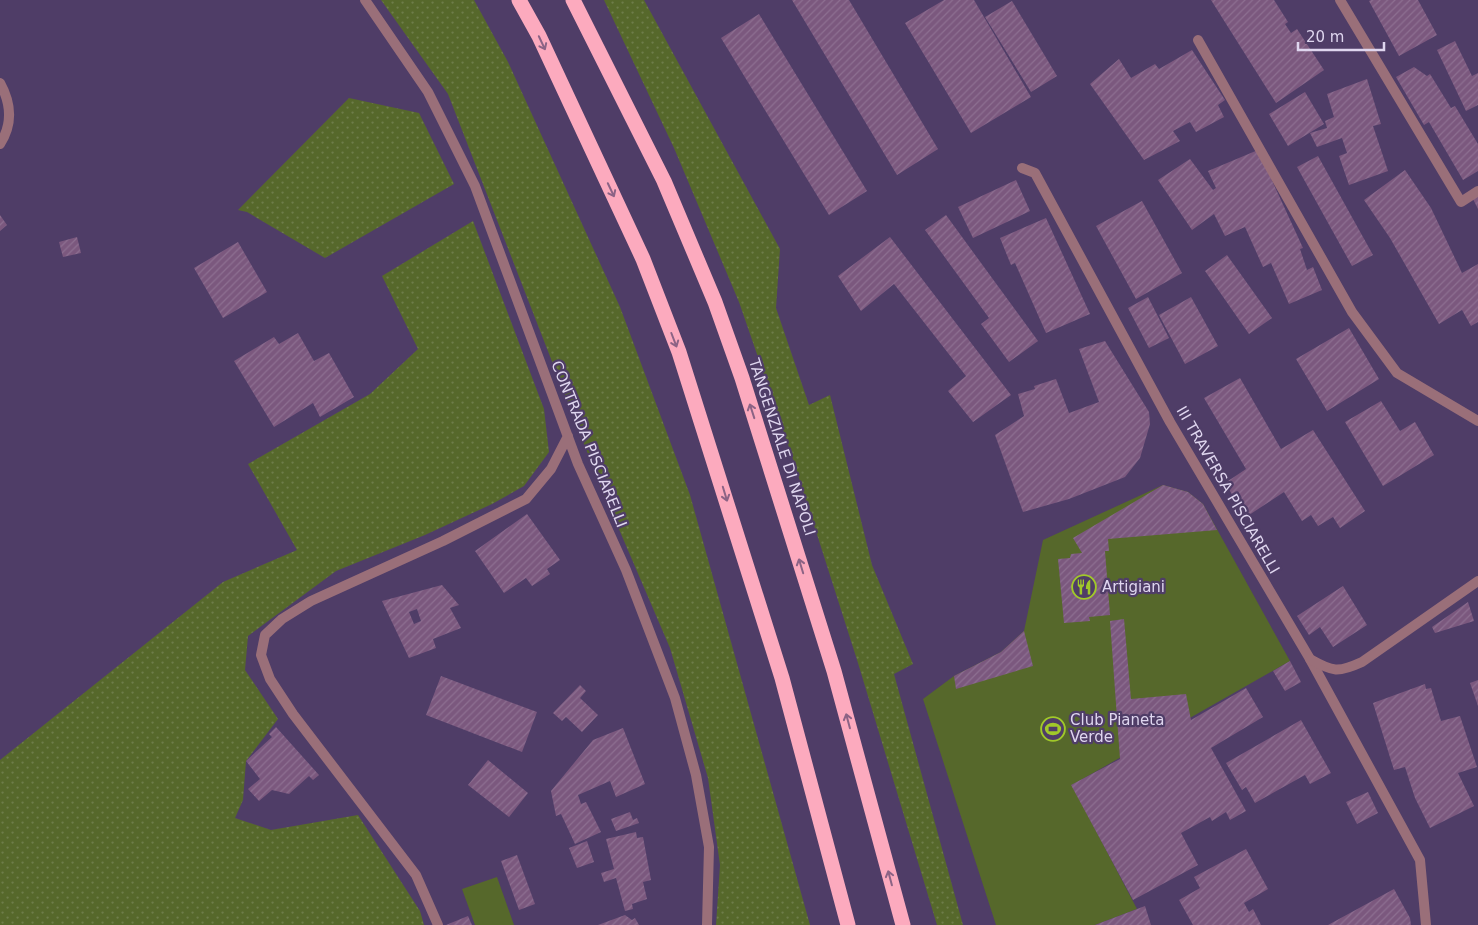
<svg xmlns="http://www.w3.org/2000/svg" width="1478" height="925" font-family="'DejaVu Sans',sans-serif">
<defs>
<pattern id="grass-dots" width="8" height="8" patternUnits="userSpaceOnUse" patternTransform="scale(1.25)"><rect width="8" height="8" fill="#56682b"/><path d="M2 2h.1M6 6h.1" fill="none" stroke="#6e7d4a" stroke-width="1.8" stroke-linecap="round"/></pattern>
<pattern id="building-hatch" width="6" height="6" patternUnits="userSpaceOnUse" patternTransform="scale(1.25)"><rect width="6" height="6" fill="#7b587e"/><path d="M-1 1l2-2M0 6l6-6M5 7l2-2" fill="none" stroke="#8d6f91"/></pattern>
</defs>
<rect width="100%" height="100%" fill="#4f3d67"/>
<path fill="url(#grass-dots)" d="M381,0H474L508,62L620,307L690,495L810,925H716L720,865L708,778L670,648L600,485L448,94Z
M604,0H644L780,249L776,308L809,405L830,395L872,565L913,664L894,674L963,925H937L858,663L791,453L739,302L674,148Z
M349,98L419,113L454,184L325,258L247,212L238,210Z
M473,221L544,409L549,452L524,486L492,504L425,535L336,571L248,636L245,670L278,719L246,761L243,800L235,818L271,830L358,815L420,911L424,925H0V760L223,582L297,550L248,464L370,394L418,349L382,276Z"/>
<path fill="#56682b" d="M1163,485L1188,492L1203,504L1290,661L1072,785L1137,909L1095,925H996L923,699L954,676L1001,652L1024,631L1043,540Z
M497,877L514,925H475L462,889Z"/>
<path fill="url(#building-hatch)" fill-rule="evenodd" d="M792,0H849L938,149L897,175Z
M944,0H974L1031,97L971,133L905,23Z
M1211,0H1274L1288,22L1285,24L1291,33L1297,29L1324,70L1276,103Z
M1371,0H1418L1437,35L1399,56L1369,1Z
M1012,1L1057,76L1031,92L985,17Z
M759,14L867,191L829,215L721,38Z
M1455,41L1472,76L1478,73V105L1466,111L1437,50Z
M1192,50L1225,100L1218,105L1224,117L1196,132L1190,122L1173,131L1180,141L1144,160L1090,84L1119,59L1131,78L1155,64L1159,69Z
M1414,67L1427,76L1430,74L1451,108L1455,106L1478,144V171L1463,180L1429,122L1424,125L1396,77Z
M1367,79L1381,124L1373,126L1388,171L1349,185L1339,156L1347,153L1342,138L1317,147L1310,133L1327,128L1325,121L1334,117L1327,94Z
M1305,92L1324,124L1288,146L1269,114Z
M1258,150L1303,248L1300,249L1307,270L1313,267L1322,290L1289,304L1271,263L1263,267L1245,227L1225,236L1214,214L1192,230L1158,180L1190,159L1213,190L1216,188L1208,171Z
M1318,156L1373,255L1352,266L1297,167Z
M1405,170L1431,208L1462,273L1478,264V322L1471,326L1462,310L1439,324L1390,238L1364,200Z
M1016,180L1030,211L973,238L958,207Z
M1478,196V209L1473,199Z
M1142,201L1182,273L1136,299L1096,226Z
M0,215L7,225L0,231Z
M946,215L1038,341L1009,362L981,324L989,318L925,230Z
M1046,218L1090,314L1046,333L1015,263L1011,265L1000,238Z
M77,237L81,253L63,257L59,242Z
M890,237L1011,395L973,422L948,391L966,376L894,284L861,311L838,276Z
M238,242L267,292L223,318L194,268Z
M1227,255L1272,318L1249,334L1205,271Z
M1148,297L1169,338L1149,348L1128,308Z
M1191,297L1218,346L1185,364L1159,315Z
M1349,328L1379,379L1327,411L1296,359Z
M298,333L314,361L329,353L354,397L320,417L313,403L274,427L234,361L274,337L279,344Z
M1105,341L1149,412L1150,424L1140,458L1125,477L1069,499L1023,512L995,435L1024,416L1018,394L1035,389L1034,386L1056,379L1069,413L1099,402L1079,349Z
M1240,378L1281,449L1313,430L1365,511L1340,528L1333,517L1318,526L1311,515L1302,521L1284,492L1246,517L1225,483L1246,469L1204,398Z
M1381,401L1400,431L1415,422L1434,455L1383,486L1345,422Z
M1163,485L1188,492L1203,504L1217,530L1108,539L1109,551H1105L1110,615L1089,617L1090,621L1064,623L1058,559L1070,558L1071,554L1082,553L1073,538Z
M527,514L560,560L547,569L550,574L532,586L526,578L504,593L475,551Z
M442,585L459,605L450,608L461,628L433,639L436,648L409,658L382,601ZM417,609L421,621L414,624L409,612Z
M1343,586L1367,625L1333,647L1320,627L1309,635L1297,616Z
M1468,602L1474,621L1435,633L1432,627Z
M1124,619L1131,699L1186,694L1191,720L1246,688L1263,717L1211,748L1246,811L1230,820L1226,812L1212,821L1210,817L1181,833L1198,865L1133,900L1071,785L1120,759L1110,621Z
M1024,631L1033,666L956,689L954,676L1001,652Z
M1290,661L1301,682L1285,691L1273,671Z
M441,676L537,712L522,752L426,715Z
M1478,680V706L1470,683Z
M1425,684L1426,689L1431,688L1441,721L1460,716L1477,767L1458,773L1474,806L1430,828L1415,798L1405,767L1394,770L1373,703Z
M580,685L586,691L580,698L598,715L582,732L566,717L562,721L553,713Z
M1301,720L1331,773L1310,784L1305,775L1255,803L1246,787L1242,790L1226,763Z
M276,727L319,775L313,780L309,776L289,794L272,790L259,801L248,789L260,779L246,761L272,737L269,734Z
M623,728L645,784L616,797L610,781L578,795L581,804L586,802L601,832L575,844L561,814L556,816L551,791L593,740Z
M488,760L528,793L509,817L468,785Z
M1368,792L1378,813L1357,824L1346,802Z
M630,812L633,820L637,818L639,823L616,831L611,819Z
M636,832L637,838L643,837L651,880L643,882L647,899L632,904L633,909L625,911L616,878L604,882L601,873L614,869L606,839Z
M587,841L594,862L577,868L569,848Z
M1246,849L1268,889L1244,903L1249,912L1253,909L1261,925H1193L1179,900L1200,888L1194,877Z
M517,855L535,904L519,910L501,861Z
M1394,889L1410,918L1411,925H1328Z
M1145,906L1151,925H1095Z
M625,915L632,920L635,918L639,925H598Z
M468,916L472,925H446Z"/>
<g fill="none" stroke-linecap="round" stroke-linejoin="round">
<path stroke="#9a6f79" stroke-width="10" d="M1198,40L1352,312L1397,373L1478,421
M1310,659L1420,860L1426,925"/>
<path stroke="#9a6f79" stroke-width="10" d="M365,0L428,92L475,186L578,464L626,570L675,698L696,775L709,847L707,925
M1340,0L1461,202L1478,191
M0,83C11,103 13,124 0,144
M1022,168L1035,173L1170,422L1310,659C1333,672 1338,673 1362,662L1478,581
M438,925L416,875L293,714L270,679L261,655L265,635L282,619L311,601L443,541L526,499L551,469L568,436"/>
<path stroke="#fcaabe" stroke-width="15" d="M519,0L539,36L643,259L679,352L782,678L848,925
M573,0L664,181L715,302L742,378L834,671L903,925"/>
</g>
<defs><path id="oneway-shaft" d="M-6 0H5M1.5-3L5.5 0L1.5 3" fill="none" stroke-width="1.6" stroke-linecap="round" stroke-linejoin="round" transform="scale(1.25)"/></defs>
<g stroke="#8c6385">
<use href="#oneway-shaft" transform="translate(542 43) rotate(65)"/>
<use href="#oneway-shaft" transform="translate(611 190) rotate(65)"/>
<use href="#oneway-shaft" transform="translate(674 340) rotate(69)"/>
<use href="#oneway-shaft" transform="translate(752 411) rotate(-108)"/>
<use href="#oneway-shaft" transform="translate(725 494) rotate(73)"/>
<use href="#oneway-shaft" transform="translate(801 566) rotate(-107)"/>
<use href="#oneway-shaft" transform="translate(848 721) rotate(-105)"/>
<use href="#oneway-shaft" transform="translate(890 878) rotate(-105)"/>
</g>
<defs>
<g id="restaurant-ring" transform="scale(1.25)"><circle r="9.5" fill="#4f3d67" stroke="#a1c929" stroke-width="1.5"/><path d="M-5-6h1v4h1v-4h1v4h1v-4h1v5L-1.5 .5V6h-2V.5L-5-1ZM5-6V6H3V1.5H1.5Q1.5-4 5-6Z" fill="#a1c929"/></g>
<g id="stadium-ring" transform="scale(1.25)"><circle r="9.5" fill="#4f3d67" stroke="#a1c929" stroke-width="1.5"/><path d="M0-5a6.5 5 0 1 0 0 10a6.5 5 0 1 0 0-10ZM-3.5-1.8h7v3.6h-7Z" fill="#a1c929"/></g>
</defs>
<g fill-rule="evenodd">
<use href="#restaurant-ring" x="1084" y="587"/>
<use href="#stadium-ring" x="1053" y="729"/>
</g>
<g text-anchor="middle" stroke-width="4.5" stroke-linejoin="round" paint-order="stroke">
<g font-size="15" fill="#dfd6ef" stroke="#4f3d67">
<text transform="translate(589 444) rotate(68)" y="5">CONTRADA PISCIARELLI</text>
<text transform="translate(782 447) rotate(72)" y="5">TANGENZIALE DI NAPOLI</text>
<text transform="translate(1228 490) rotate(60)" y="5">III TRAVERSA PISCIARELLI</text>
</g>
<g font-size="15" fill="#dfd6ef" stroke="#4f3d67" text-anchor="start">
<text x="1102" y="592">Artigiani</text>
<text x="1070" y="725">Club Pianeta<tspan x="1070" dy="17">Verde</tspan></text>
</g>
</g>
<path d="M1298 42v8h86v-8" fill="none" stroke="#dfd6ef" stroke-width="2.5"/>
<text x="1306" y="42" font-size="15" fill="#dfd6ef" stroke="#4f3d67" stroke-width="4" paint-order="stroke">20 m</text>
</svg>
